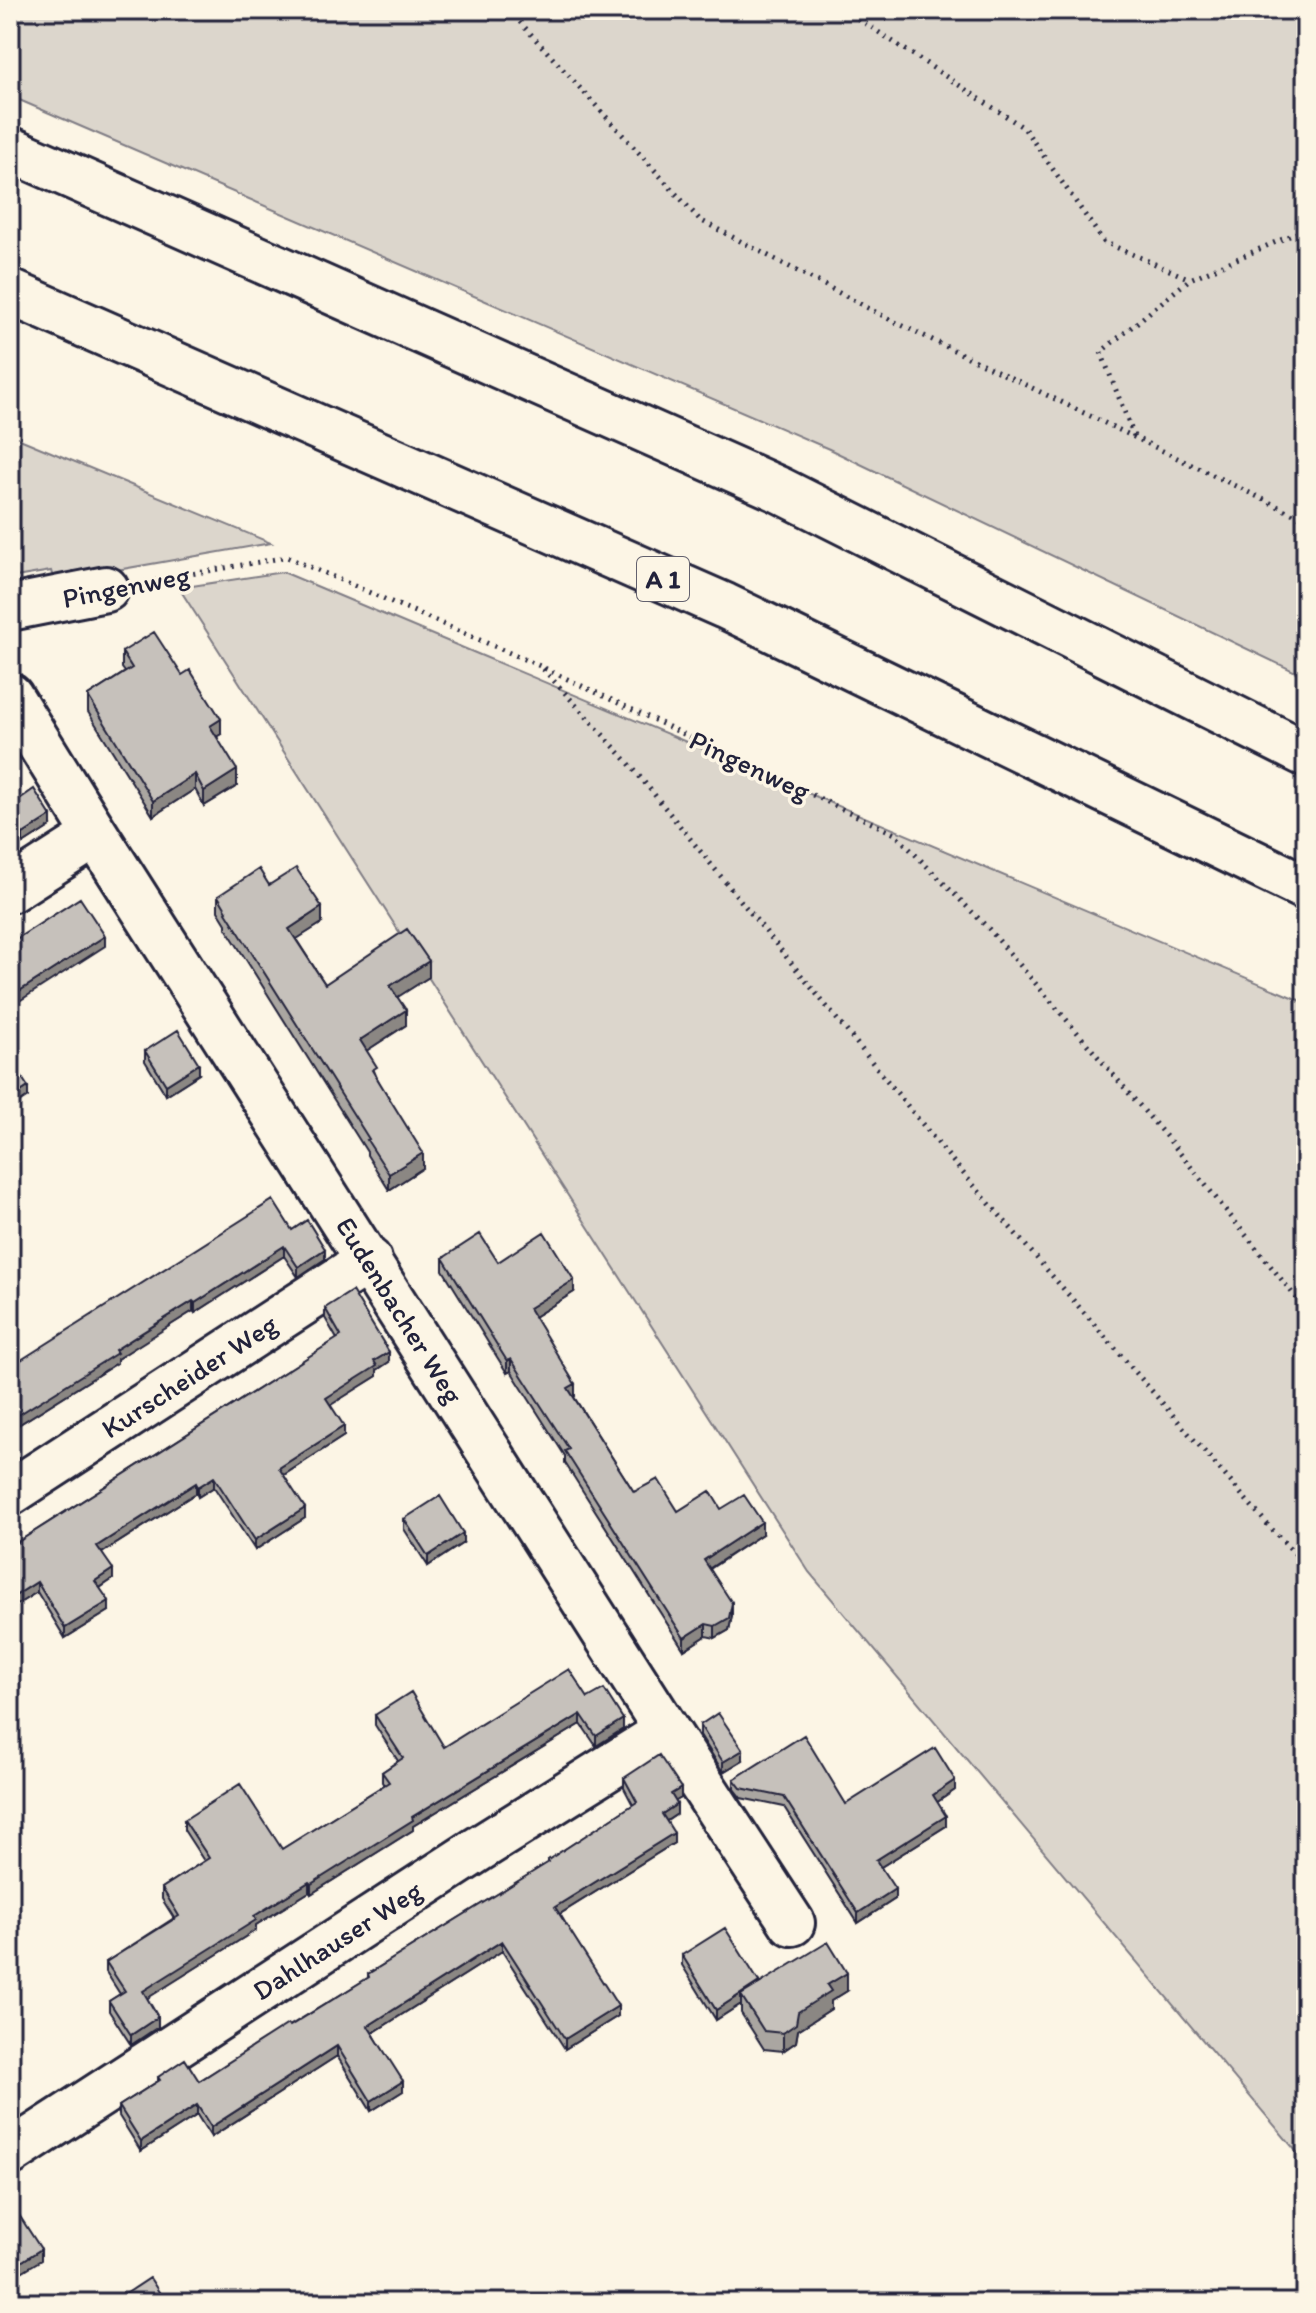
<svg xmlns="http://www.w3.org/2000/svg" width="1316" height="2313" font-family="Itim,sans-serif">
<rect width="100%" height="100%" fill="#fcf5e5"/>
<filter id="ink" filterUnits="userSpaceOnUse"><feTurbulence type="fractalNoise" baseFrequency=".0125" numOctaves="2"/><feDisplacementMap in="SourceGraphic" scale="16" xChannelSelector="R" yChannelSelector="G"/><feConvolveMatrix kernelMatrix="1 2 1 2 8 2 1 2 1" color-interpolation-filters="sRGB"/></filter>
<g filter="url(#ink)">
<path fill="#dcd6cc" stroke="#7f7c84" stroke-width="2" d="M10,10H1306V677L829,449L10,96Z
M10,435L271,543L54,581L51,571L10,578Z
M283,572L1306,1003V2163L809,1572L179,588Z"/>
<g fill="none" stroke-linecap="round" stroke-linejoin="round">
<g stroke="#22223b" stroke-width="50">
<path id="street" d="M10,608L106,589
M10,696L96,835L667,1731L792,1923
M10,890L96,835
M10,1493L369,1260
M10,2153L477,1850L667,1731"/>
</g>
<g stroke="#22223b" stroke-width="50">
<path id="highway" d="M10,149L778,489L1306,754
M10,292L725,606L1306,888"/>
</g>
<path stroke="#22223b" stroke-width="5" stroke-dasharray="2 6" stroke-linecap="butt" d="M509,10L700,220L889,319L1306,520
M845,10L1024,128L1104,242L1190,279
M1134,436L1101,352L1190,279L1306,229
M146,582L287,557L540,666L895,834L989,929L1175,1147L1306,1310
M543,669L627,761L950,1158L1268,1525L1306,1565"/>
<use href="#street" stroke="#fcf5e5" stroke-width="44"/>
<use href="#highway" stroke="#fcf5e5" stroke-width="44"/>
</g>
<path fill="#aaa6a1" stroke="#22223b" stroke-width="2" d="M122,652L182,675L221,734L217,736L237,786L204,806L195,789L153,816L88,712V696L125,672L122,668Z
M10,787L18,800L51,826L23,844L11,826Z
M269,885L322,923L296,939L325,984L429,977L397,997L406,1025L366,1051L377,1078L423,1168L389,1190L367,1155V1152L226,928V924L218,911V896Z
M145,1051L199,1074L166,1095L145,1061Z
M292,1230L325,1259L298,1277L284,1256L195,1313L193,1311L143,1342L117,1359V1363L15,1427L13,1425L10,1427V1367Z
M443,1258L498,1262L574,1292L534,1317L575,1396L574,1397L634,1492L678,1511L721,1509L762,1534L710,1569L732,1616L729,1630L715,1638L706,1636L684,1650L565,1463V1456L511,1371L507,1373L443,1270Z
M325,1308L389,1362L377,1370V1376L330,1405L344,1436L284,1475L305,1518L255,1550L214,1487L198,1497L196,1493L102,1553L113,1579L100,1588L109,1611L65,1638L37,1592L10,1609V1547L337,1339L325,1318Z
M404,1519L463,1543L428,1566L404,1529Z
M588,1698L623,1729L596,1746L581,1724L413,1826V1830L311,1894L309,1892L256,1925V1930L147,1998L158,2027L131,2045L109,2011V2001L120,1994L106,1972V1962L174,1918L162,1899V1888L204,1861L184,1830V1820L282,1849L384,1785L382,1782V1772L398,1761L375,1725V1715L444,1747Z
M700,1725L743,1760L723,1772L700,1735Z
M624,1778L681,1798L675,1801L677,1814L667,1821L674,1843L560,1914L618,2016L565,2049L502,1951L373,2033L403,2091L371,2111L337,2056L211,2137L197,2115L141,2151L119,2116V2106L158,2081V2077L199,2081L368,1978V1974L548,1863V1860L633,1805L624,1788Z
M734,1779L846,1804L955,1790L937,1802L946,1826L881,1867L895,1899L858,1923L784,1807L741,1798L734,1789Z
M682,1955L759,1984L847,1991L831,2001V2009L798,2030L796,2042L783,2051L764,2049L741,2013V2004L716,2020L682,1965Z"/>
<path fill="#8b8783" stroke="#22223b" stroke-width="2" d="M221,719V734L210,741V726Z
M237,770V786L204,806V791Z
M195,774V789L153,816V801Z
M51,816V826L23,844V834Z
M322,907V923L289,944V929Z
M105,936V946L10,1007V997Z
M429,961V977L390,1002V986Z
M406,1010V1025L360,1055V1040Z
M199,1064V1074L166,1095V1085Z
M28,1087V1097L10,1109V1099Z
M423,1153V1168L389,1190V1174Z
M284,1246V1256L195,1313V1303Z
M325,1249V1259L298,1277V1267Z
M574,1280V1292L529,1320V1308Z
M193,1301V1311L117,1359V1363L15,1427V1417L115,1350Z
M389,1352V1362L377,1370V1376L326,1408V1398L374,1361Z
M511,1359V1371L507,1373V1361Z
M575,1384V1396L568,1400V1388Z
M13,1415V1425L10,1427V1417Z
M344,1426V1436L279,1478V1468Z
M214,1477V1487L198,1497V1487Z
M196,1483V1493L97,1556V1546Z
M305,1508V1518L255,1550V1540Z
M762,1522V1534L704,1572V1560Z
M463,1533V1543L428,1566V1556Z
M113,1569V1579L95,1591V1581Z
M37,1582V1592L10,1609V1599Z
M109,1601V1611L65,1638V1628Z
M732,1603V1616L729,1630L715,1638V1626Z
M706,1624V1636L684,1650V1638Z
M581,1714V1724L413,1826V1830L311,1894V1884L412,1817Z
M623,1719V1729L596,1746V1736Z
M743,1750V1760L723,1772V1762Z
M955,1780V1790L933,1805V1795Z
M681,1788V1798L671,1804V1794Z
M677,1804V1814L662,1824V1814Z
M946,1816V1826L876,1870V1860Z
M674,1833V1843L555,1917V1907Z
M309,1882V1892L256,1925V1930L143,2001V1991L254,1916Z
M895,1889V1899L858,1923V1913Z
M502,1941V1951L368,2036V2026Z
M847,1973V1991L831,2001V2009L798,2030L796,2042L783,2051V2033L798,2012L827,1985Z
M759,1982V1992L741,1995V2004L716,2020V2010Z
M618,2006V2016L565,2049V2039Z
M158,2017V2027L131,2045V2035Z
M337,2046V2056L211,2137V2127Z
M403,2081V2091L371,2111V2101Z
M197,2105V2115L141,2151V2141Z
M41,2249V2260L10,2279V2269Z"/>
<path fill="#c6c1bb" stroke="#22223b" stroke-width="2" d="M154,632L182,675L190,670L221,719L210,726L237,770L204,791L195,774L153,801L88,696L132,668L122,652Z
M10,787L18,800L34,789L51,816L23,834L10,816Z
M296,868L322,907L289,929L325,984L407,929L429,961L390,986L406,1010L360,1040L377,1067L372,1070L423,1153L389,1174L367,1140L369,1139L226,912L227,911L218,896L259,869L269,885Z
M80,898L105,936L10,997V943Z
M178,1030L199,1064L166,1085L145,1051Z
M10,1059L28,1087L10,1099Z
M273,1200L292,1230L307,1220L325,1249L298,1267L284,1246L195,1303L193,1301L143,1332L115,1350L117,1353L15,1417L13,1415L10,1417V1367Z
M544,1232L574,1280L529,1308L575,1384L568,1388L634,1492L658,1479L678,1511L710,1491L721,1509L744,1495L762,1522L704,1560L732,1603L729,1618L715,1626L706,1624L684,1638L565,1451L569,1449L511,1359L507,1361L443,1258L480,1234L498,1262Z
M352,1291L389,1352L374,1361L377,1366L326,1398L344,1426L279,1468L305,1508L255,1540L214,1477L198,1487L196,1483L97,1546L113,1569L95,1581L109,1601L65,1628L37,1582L10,1599V1547L341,1336L325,1308Z
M440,1496L463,1533L428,1556L404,1519Z
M569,1669L588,1698L604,1689L623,1719L596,1736L581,1714L412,1817L413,1820L311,1884L309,1882L254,1916L256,1920L143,1991L158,2017L131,2035L109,2001L125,1991L106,1962L179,1916L162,1888L209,1858L184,1820L240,1784L282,1849L389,1782L382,1772L403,1758L375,1715L411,1692L444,1747Z
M718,1713L743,1750L723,1762L700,1725Z
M804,1735L846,1804L935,1748L955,1780L933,1795L946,1816L876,1860L895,1889L858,1913L784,1797L741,1788L734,1779Z
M659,1755L681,1788L671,1794L677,1804L662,1814L674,1833L555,1907L618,2006L565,2039L502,1941L368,2026L403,2081L371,2101L337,2046L211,2127L197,2105L141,2141L119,2106L160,2080L158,2077L185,2059L199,2081L288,2024L290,2026L369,1977L368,1974L549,1862L548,1860L637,1802L624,1778Z
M725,1928L759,1982L716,2010L682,1955Z
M828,1942L847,1973L827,1985L831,1991L798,2012L796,2024L783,2033L764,2031L741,1995Z
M10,2201L41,2249L10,2269Z
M150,2278L166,2303H112Z"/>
</g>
<g text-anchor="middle" stroke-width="7" stroke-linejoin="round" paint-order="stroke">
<rect fill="#fcf5e5" stroke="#63616e" stroke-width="2" x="637" y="557" width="52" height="44" rx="6"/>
<g font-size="26" font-weight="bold" fill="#22223b">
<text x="663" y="588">A 1</text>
</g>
<g font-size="28" fill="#22223b" stroke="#fcf5e5">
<text transform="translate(126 586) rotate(-11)" y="10">Pingenweg</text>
<text transform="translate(750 765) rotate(25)" y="10">Pingenweg</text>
<text transform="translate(400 1310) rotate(58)" y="10">Eudenbacher Weg</text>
<text transform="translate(189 1376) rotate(-33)" y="10">Kurscheider Weg</text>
<text transform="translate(337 1940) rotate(-33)" y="10">Dahlhauser Weg</text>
</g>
</g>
<rect width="1316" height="2313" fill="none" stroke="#fcf5e5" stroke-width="40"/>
<rect x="20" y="20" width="1276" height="2273" fill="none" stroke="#22223b" stroke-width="3" filter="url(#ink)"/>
</svg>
